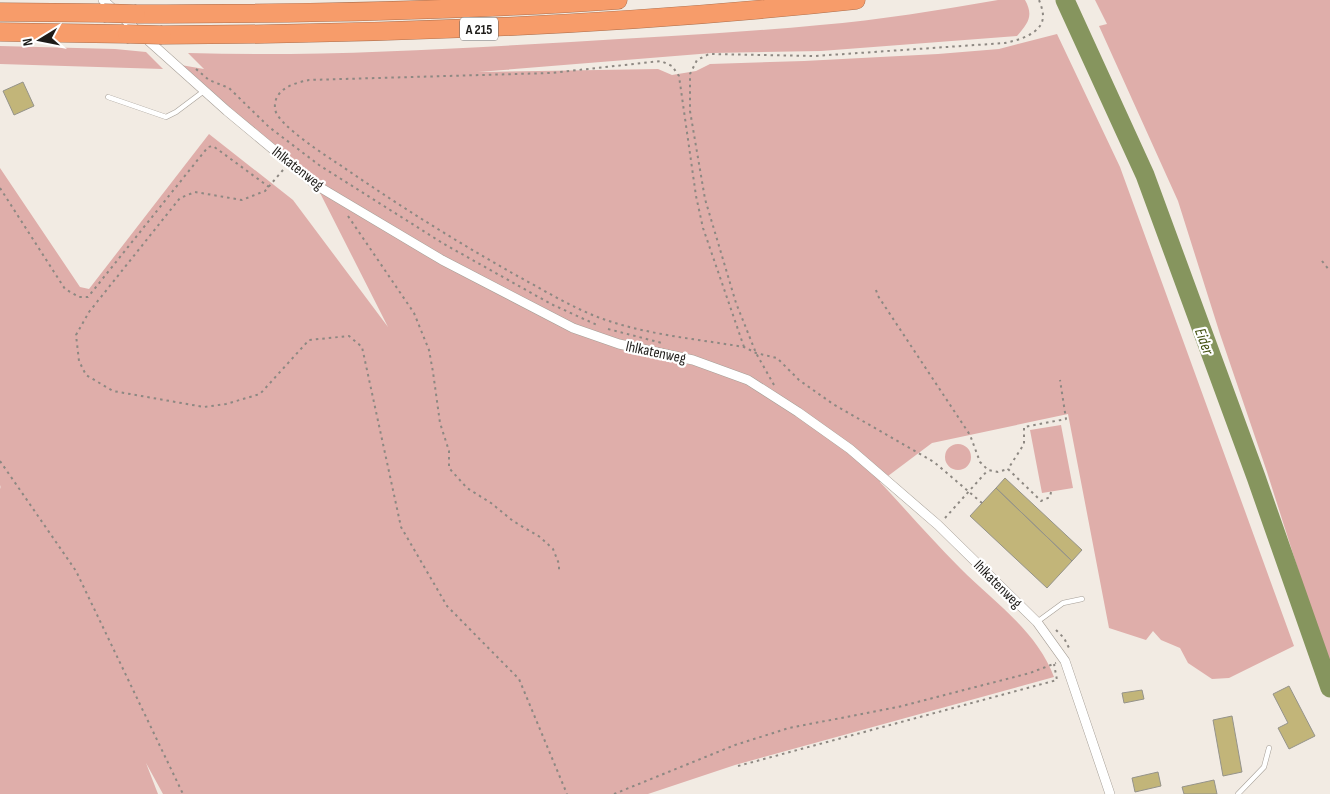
<svg xmlns="http://www.w3.org/2000/svg" width="1330" height="794" font-family="'Sofia Sans Condensed',sans-serif">
<rect width="100%" height="100%" fill="#f2ebe3"/>
<path fill="#dfaeaa" d="M998,0H1025C1034,16 1028,23 1017,36L821,51L712,53L478,72L658,69L672,75L696,71L710,64L804,61L938,54L999,49L1057,34L1120,167L1294,646L1229,678L1212,679L1188,663L1180,648L1161,640L1153,631L1146,640L1109,628L1068,414L932,443L880,482C907,511 933,541 960,568C994,602 1037,631 1054,677L735,765L648,794H163L146,763L158,794H0V487L1,489L0,485V168L80,287L89,289L209,134L293,200L388,327L316,185L175,64L204,69L188,53C316,57 444,49 571,42C654,37 737,33 820,25C880,20 939,10 998,0Z
M1095,0H1330V670L1267,472L1220,334L1178,201L1099,26L1107,24Z
M0,46L115,49L146,52L163,69L0,64Z
M1061,425L1073,488L1042,493L1030,430Z
M945 457a13 13 0 1 1 26 0a13 13 0 1 1-26 0Z"/>
<g fill="none" stroke-linecap="round" stroke-linejoin="round">
<path stroke="#86955e" stroke-width="19" d="M1065,0L1145,175L1256,477L1330,688"/>
</g>
<path fill="#c2b579" stroke="#95938a" d="M23,82L34,106L14,115L3,91Z
M1005,478L1082,550L1072,561L996,488Z
M996,488L1072,561L1047,588L970,516Z
M1289,686L1315,736L1289,749L1278,728L1288,723L1273,694Z
M1142,690L1144,699L1124,703L1122,693Z
M1232,716L1242,772L1223,776L1213,720Z
M1158,772L1161,786L1135,792L1132,778Z
M1214,780L1217,794H1184L1182,787Z"/>
<g fill="none" stroke-linecap="round" stroke-linejoin="round">
<g stroke="#a69f97" stroke-width="5.5">
<path id="service" d="M108,97L166,117L176,112L204,91
M1037,622L1063,603L1082,599
M1238,794L1264,767L1269,748"/>
</g>
<g stroke="#a69f97" stroke-width="10">
<path id="minor" d="M103,0L227,111L316,185L442,260L573,328L619,344L693,360L748,380L798,412L850,449L938,525L1037,622L1065,661L1110,794"/>
</g>
<g stroke="#ab6f4e" stroke-width="19">
<path id="motorway" d="M0,12L104,13
M136,14C297,14 457,11 618,0
M0,32L127,34
M162,35C394,34 626,25 856,0"/>
</g>
<path stroke="#8d8882" stroke-width="2" stroke-dasharray="2.5 4" stroke-linecap="butt" d="M196,69L209,80L229,88L269,127L319,165L444,244L551,304L597,325
M283,170L265,191L242,200L195,192L180,198L89,312L76,335L79,361L86,375L113,391L204,407L226,404L260,394L309,340L349,336L362,347L401,527L447,606L519,679L567,794
M0,188L65,289L79,297H88L208,147L213,146L269,187
M348,216L414,313L429,350L433,372L440,423L449,451V468L467,488L491,503L513,521L540,537L553,549L559,564V573
M1322,261L1330,271
M876,290L878,296L970,435L980,462L988,470L998,472L1008,469
M608,329L662,343
M744,347L703,228L696,196L679,76L672,66L661,61L551,73L309,80C294,83 273,89 275,109C277,125 328,157 343,167C398,205 454,240 512,273C542,289 572,308 603,319C648,335 697,339 744,347L756,353L777,358L799,380L833,404L934,462L982,503
M774,385L756,353L736,303L705,199L690,111V74L697,60L709,54L815,56L1005,43C1018,40 1043,34 1043,16C1043,11 1041,5 1039,0
M0,461L76,571L183,794
M1051,492L1050,497L1041,501L1008,469L1024,444V427L1066,419L1060,380
M945,518L988,470
M1056,630L1064,638L1069,648
M738,766L1057,680L1054,664
M614,794L735,745L789,728L898,707L1030,673L1056,663"/>
<use href="#service" stroke="#fff" stroke-width="4.5"/>
<use href="#minor" stroke="#fff" stroke-width="9"/>
<use href="#motorway" stroke="#f79c6a" stroke-width="18"/>
<g stroke="#ab6f4e" stroke-width="19" stroke-linecap="butt">
<path id="motorway-bridge" d="M104,13L136,14
M127,34L162,35"/>
</g>
<use href="#motorway-bridge" stroke="#f79c6a" stroke-width="18"/>
</g>
<g text-anchor="middle" stroke-width="4.5" stroke-linejoin="round" paint-order="stroke">
<rect fill="#fff" stroke="#62605e" stroke-width="1" x="460" y="17.5" width="38" height="23" rx="4"/>
<g font-size="14" font-weight="bold" fill="#1e1c19">
<text x="479" y="34">A 215</text>
</g>
<g font-size="15" fill="#1e1c19" stroke="#fff">
<text transform="translate(298 168) rotate(38)" y="5">Ihlkatenweg</text>
<text transform="translate(656 352) rotate(12)" y="5">Ihlkatenweg</text>
<text transform="translate(998 584) rotate(45)" y="5">Ihlkatenweg</text>
</g>
<g font-size="16" font-style="italic" fill="#435111" stroke="#fff">
<text transform="translate(1205 341) rotate(70)" y="6">Eider</text>
</g>
</g>
<g transform="translate(40 40) rotate(260)" stroke="#ffffff" stroke-width="4" paint-order="stroke">
<path d="M0-4L9 19L0 12L-9 19Z" fill="#1e1c19"/>
<text y="-8" font-size="14" font-weight="bold" text-anchor="middle" fill="#1e1c19">N</text>
</g>
</svg>
